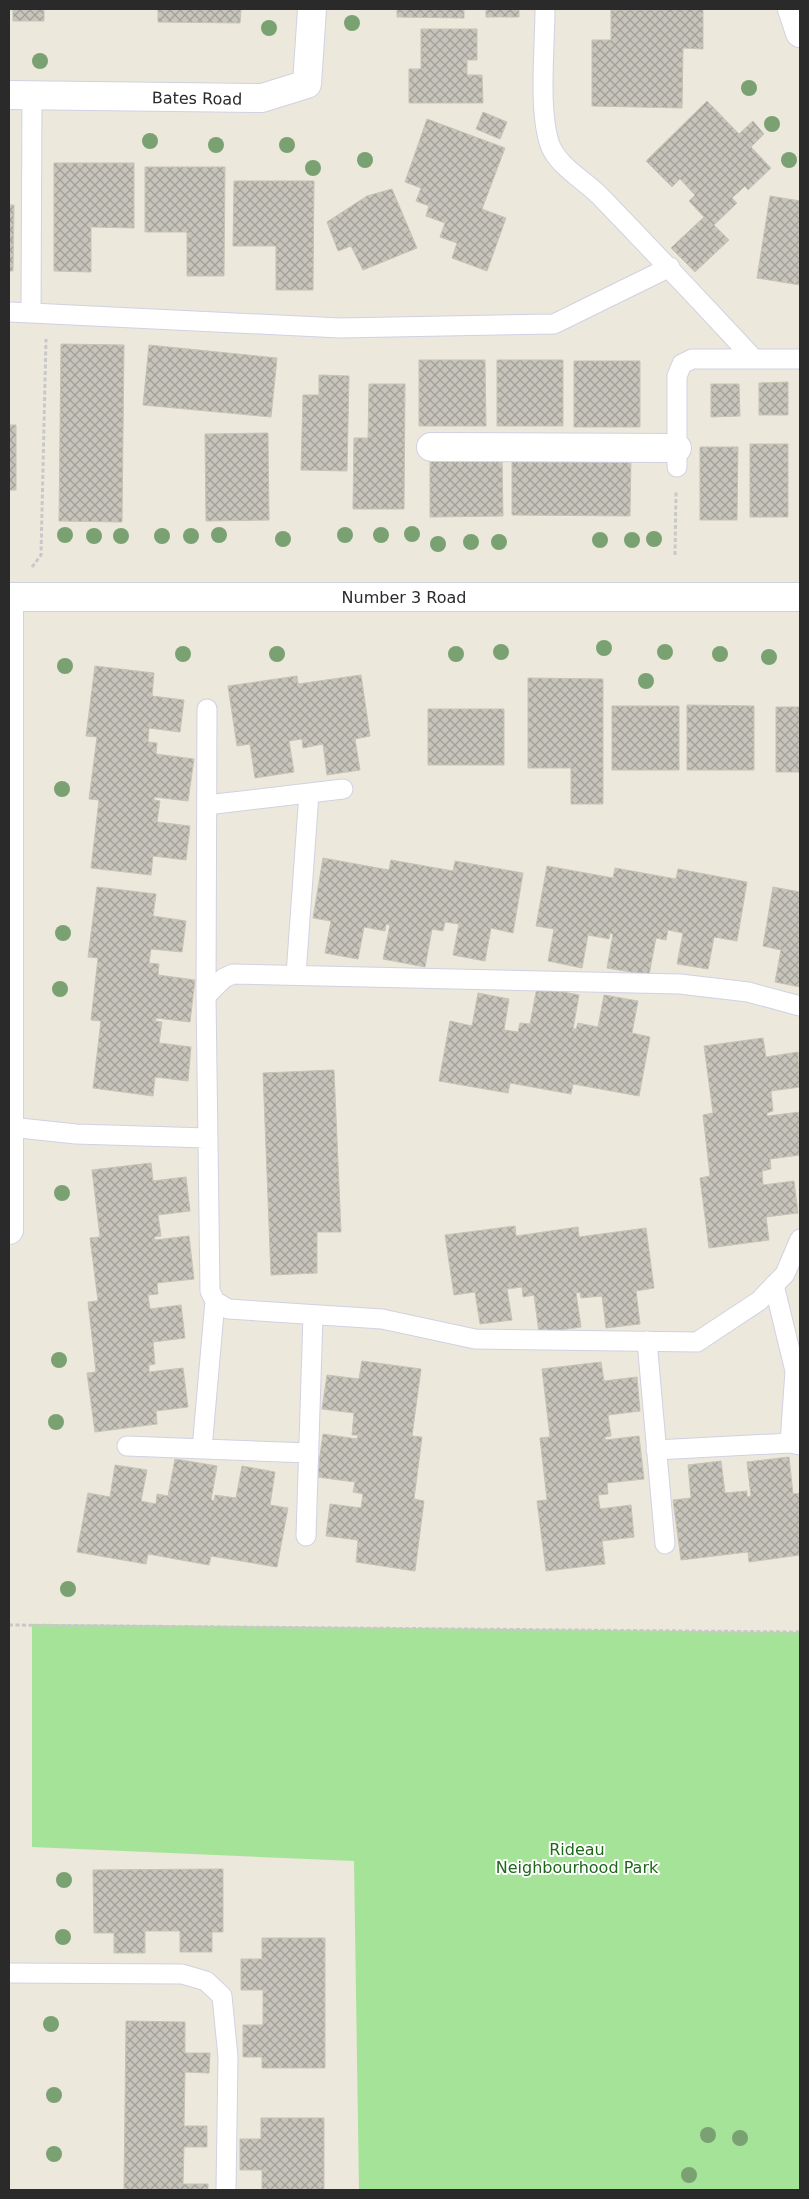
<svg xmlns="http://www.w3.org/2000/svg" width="809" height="2199" font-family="'DejaVu Sans',sans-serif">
<defs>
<pattern id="building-cross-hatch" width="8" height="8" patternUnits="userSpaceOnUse" patternTransform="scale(1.25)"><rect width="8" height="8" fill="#c7c4bb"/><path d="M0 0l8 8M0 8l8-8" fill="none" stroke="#a29f98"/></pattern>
</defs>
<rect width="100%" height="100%" fill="#ece8dc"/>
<path fill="#a5e398" d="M32,1624L800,1632V2190H359L354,1861L32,1847Z"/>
<path fill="url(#building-cross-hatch)" stroke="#c7c4b5" d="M13,9H44V21H13Z
M158,9H241L240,23L158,22Z
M397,9H464V18L397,17Z
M486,9H519V17H486Z
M666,9H703V49L683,48L682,108L592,106V40H611V10H666Z
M421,29H477V60H467V75H482L483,103H409V69H421Z
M707,101L739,134L753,121L764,134L751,147L771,168L748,190L745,186L732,198L737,203L714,225L729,240L695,272L671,248L704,217L689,201L695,195L680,179L672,187L646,161Z
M483,112L507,122L500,139L476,129Z
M427,119L505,148L482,209L506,218L487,271L452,258L457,243L440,237L445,223L426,216L429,206L416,201L421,188L405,182Z
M54,163H134V228L91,227V272L54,271Z
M145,167H225L224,276H187V232H145Z
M234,181H314L313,290H276V246H233Z
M392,189L417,248L363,270L351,246L338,251L327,222L367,196Z
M770,196L800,201V285L757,278Z
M9,205H14L13,271H9Z
M61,344L124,345L122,522L59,521Z
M149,345L277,358L271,417L143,405Z
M419,360H485L486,426H419Z
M497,360H563V426H497Z
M574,361H640V427H574Z
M319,375L349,376L347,471L301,470L303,395H319Z
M788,382V415H759V383Z
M369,384H405L404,509H353L354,438H368Z
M711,384H739L740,416L711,417Z
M9,425H16V490H9Z
M268,433L269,520L206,521L205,434Z
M750,444H788V517H750Z
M700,447H738L737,520H700Z
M512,455L631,456L630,516L512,515Z
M430,456H502L503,516L430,517Z
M95,666L154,673L152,696L184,700L180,732L149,728L148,742L157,743L156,754L194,759L188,801L154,797V800L160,801L157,822L190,826L186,860L153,856L151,875L91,868L99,800L89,799L97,737L86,736Z
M361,675L370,736L355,739L360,770L327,775L323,744L303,748L302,739L289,741L294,772L255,778L250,744L237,746L228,686L297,676L298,684Z
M528,678L603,679V804H571V768H528Z
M687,705L754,706V770H687Z
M612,706H679V770H612Z
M776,707H800V772H776Z
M428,709H504V765H428Z
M323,858L389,870L391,860L453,871L455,861L523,873L513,933L491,928L485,961L453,955L459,924L445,922L443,931L432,929L425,967L383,959L390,925L386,924L385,931L364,927L358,959L325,953L331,921L313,918Z
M547,866L613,878L615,868L676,879L678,869L747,882L737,941L714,937L708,969L677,964L683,933L668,930L666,940L656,938L649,975L607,968L613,934L610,933L609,939L588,935L582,968L548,961L554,929L536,926Z
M97,887L156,894L153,916L186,921L182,952L151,949L149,963L159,964L158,975L195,980L190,1022L156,1018L155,1021L162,1022L159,1043L191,1047L188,1081L155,1077L153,1096L93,1088L101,1021L91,1020L98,958L88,957Z
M773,887L800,892V987L775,982L781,950L763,946Z
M537,987L579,995L573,1029H576L578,1023L598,1027L604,995L638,1001L632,1033L650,1037L639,1096L573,1084L571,1094L510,1083L508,1093L439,1081L450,1021L472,1026L478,993L509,999L504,1030L518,1032L520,1023L530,1024Z
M763,1038L766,1057L798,1052L800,1087L771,1091L773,1111L767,1113V1116L800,1112V1155L770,1159L771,1169L762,1171L763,1185L794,1181L798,1213L766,1217L769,1240L709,1248L700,1178L710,1176L703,1115L713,1113L704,1046Z
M334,1070L341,1232H317V1273L271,1275L263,1073Z
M151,1163L153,1181L186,1177L190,1211L158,1215L161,1236L154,1237L155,1240L189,1236L194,1279L157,1283L158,1294L148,1295L150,1309L181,1305L185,1338L153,1342L155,1364L149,1365V1372L183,1368L188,1407L156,1411L157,1424L95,1432L87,1373L96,1372L88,1302L98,1301L90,1238L100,1237L92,1170Z
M515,1226L516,1236L578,1227L579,1237L646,1228L654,1288L636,1291L640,1324L606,1328L602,1296L581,1298L580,1292L576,1293L581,1327L539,1333L534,1295L523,1297L522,1287L507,1289L512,1320L480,1324L475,1292L454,1295L445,1235Z
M362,1361L421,1369L412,1436L422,1437L414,1499L424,1501L415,1571L356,1562L358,1540L326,1536L330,1504L361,1508L363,1494L353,1492L355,1482L317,1477L323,1434L357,1439L358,1435H352L354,1413L322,1409L327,1375L359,1379Z
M601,1362L604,1381L637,1377L640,1411L608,1415L611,1436L605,1437V1440L639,1436L644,1479L607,1483L608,1494L598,1495L600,1509L631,1505L634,1537L602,1541L605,1564L546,1571L537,1501L547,1500L540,1438L550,1437L542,1369Z
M789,1457L793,1494L800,1493V1555L749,1562L748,1552L681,1560L673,1500L691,1498L688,1465L721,1461L725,1493L747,1491V1497L751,1496L747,1462Z
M175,1459L217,1466L211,1500L214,1501L215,1495L236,1498L242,1466L275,1472L270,1505L288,1508L277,1567L211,1556L209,1565L148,1554L146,1564L77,1552L88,1493L110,1497L115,1465L147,1470L141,1501L156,1504L157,1494L168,1496Z
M223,1869V1932H212V1952H180V1931H145V1953H114V1933H94L93,1870Z
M262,1938H325V2068H262V2057H243V2025H263V1990H241V1959H262Z
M126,2021L185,2022V2053H210L209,2073L185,2072L184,2126H207V2147H184L183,2184H208V2190H124Z
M261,2118H324V2190H262V2170H240V2139H261Z"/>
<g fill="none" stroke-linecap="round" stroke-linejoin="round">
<g stroke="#d1d1e3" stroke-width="21">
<path id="lane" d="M545,9C545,47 538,110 550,145C558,166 584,180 600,196C652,250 703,304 754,359H800
M9,312L31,313L32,96
M31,313L340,328L554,324L670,267
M677,467V376L682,364L692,359H754
M207,805L343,789
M296,975L309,793
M206,996L207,709
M800,1006L748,992L680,984L233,974L224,978L206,996L210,1291L215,1301L228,1309L382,1319L475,1339L697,1342L759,1301L785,1274L800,1239
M10,1127L76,1134L207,1138
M774,1285L795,1371L790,1443
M647,1341L665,1544
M127,1446L309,1453
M202,1449L215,1301
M656,1450L790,1443L800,1445
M306,1536L313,1315
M9,1973L182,1974L206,1981L222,1996L228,2057L226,2190"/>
</g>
<g stroke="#d1d1e3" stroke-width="30">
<path id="street" d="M792,9L800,33
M9,95L262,98L307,84L312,9
M431,447L677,448
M9,1230V597"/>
</g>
<g stroke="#d1d1e3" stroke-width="30">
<path id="secondary" d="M9,597H800"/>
</g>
<path stroke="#c8c8c8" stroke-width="3" stroke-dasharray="4 2.5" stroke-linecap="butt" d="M675,555L676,492
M32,567L41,555L46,339
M9,1625L800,1632"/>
<use href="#lane" stroke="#fff" stroke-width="19"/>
<use href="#street" stroke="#fff" stroke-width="28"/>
<use href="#secondary" stroke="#fff" stroke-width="28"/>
</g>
<g fill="#7aa171">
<circle cx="352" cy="23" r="8"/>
<circle cx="269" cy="28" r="8"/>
<circle cx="40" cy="61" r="8"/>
<circle cx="749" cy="88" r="8"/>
<circle cx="772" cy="124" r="8"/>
<circle cx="150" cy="141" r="8"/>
<circle cx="216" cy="145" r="8"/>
<circle cx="287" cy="145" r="8"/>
<circle cx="365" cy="160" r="8"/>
<circle cx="789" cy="160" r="8"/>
<circle cx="313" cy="168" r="8"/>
<circle cx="412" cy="534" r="8"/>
<circle cx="65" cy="535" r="8"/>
<circle cx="219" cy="535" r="8"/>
<circle cx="345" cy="535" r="8"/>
<circle cx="381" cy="535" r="8"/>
<circle cx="94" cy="536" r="8"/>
<circle cx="121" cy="536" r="8"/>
<circle cx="162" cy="536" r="8"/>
<circle cx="191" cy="536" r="8"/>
<circle cx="283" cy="539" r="8"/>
<circle cx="654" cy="539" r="8"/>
<circle cx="600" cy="540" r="8"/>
<circle cx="632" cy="540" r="8"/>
<circle cx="471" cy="542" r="8"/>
<circle cx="499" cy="542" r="8"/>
<circle cx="438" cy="544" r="8"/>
<circle cx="604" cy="648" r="8"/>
<circle cx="501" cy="652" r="8"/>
<circle cx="665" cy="652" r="8"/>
<circle cx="183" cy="654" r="8"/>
<circle cx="277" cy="654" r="8"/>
<circle cx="456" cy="654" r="8"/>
<circle cx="720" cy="654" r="8"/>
<circle cx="769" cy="657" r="8"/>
<circle cx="65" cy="666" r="8"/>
<circle cx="646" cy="681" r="8"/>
<circle cx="62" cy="789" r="8"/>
<circle cx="63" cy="933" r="8"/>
<circle cx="60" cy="989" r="8"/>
<circle cx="62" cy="1193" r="8"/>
<circle cx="59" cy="1360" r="8"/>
<circle cx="56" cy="1422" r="8"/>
<circle cx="68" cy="1589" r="8"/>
<circle cx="64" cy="1880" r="8"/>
<circle cx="63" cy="1937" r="8"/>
<circle cx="51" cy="2024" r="8"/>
<circle cx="54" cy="2095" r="8"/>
<circle cx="708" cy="2135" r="8"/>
<circle cx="740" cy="2138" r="8"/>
<circle cx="54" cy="2154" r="8"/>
<circle cx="689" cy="2175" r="8"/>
</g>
<g text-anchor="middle" stroke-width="4" stroke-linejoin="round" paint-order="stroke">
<g font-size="16" fill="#2a2a2a" stroke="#fff">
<text transform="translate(197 98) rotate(1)" y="6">Bates Road</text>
<text x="404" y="603">Number 3 Road</text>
</g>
<g font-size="16" fill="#1d6719" stroke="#fff">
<text x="577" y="1855">Rideau<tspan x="577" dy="18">Neighbourhood Park</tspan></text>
</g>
</g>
<rect width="809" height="2199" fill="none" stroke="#2a2a2a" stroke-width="20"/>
</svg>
